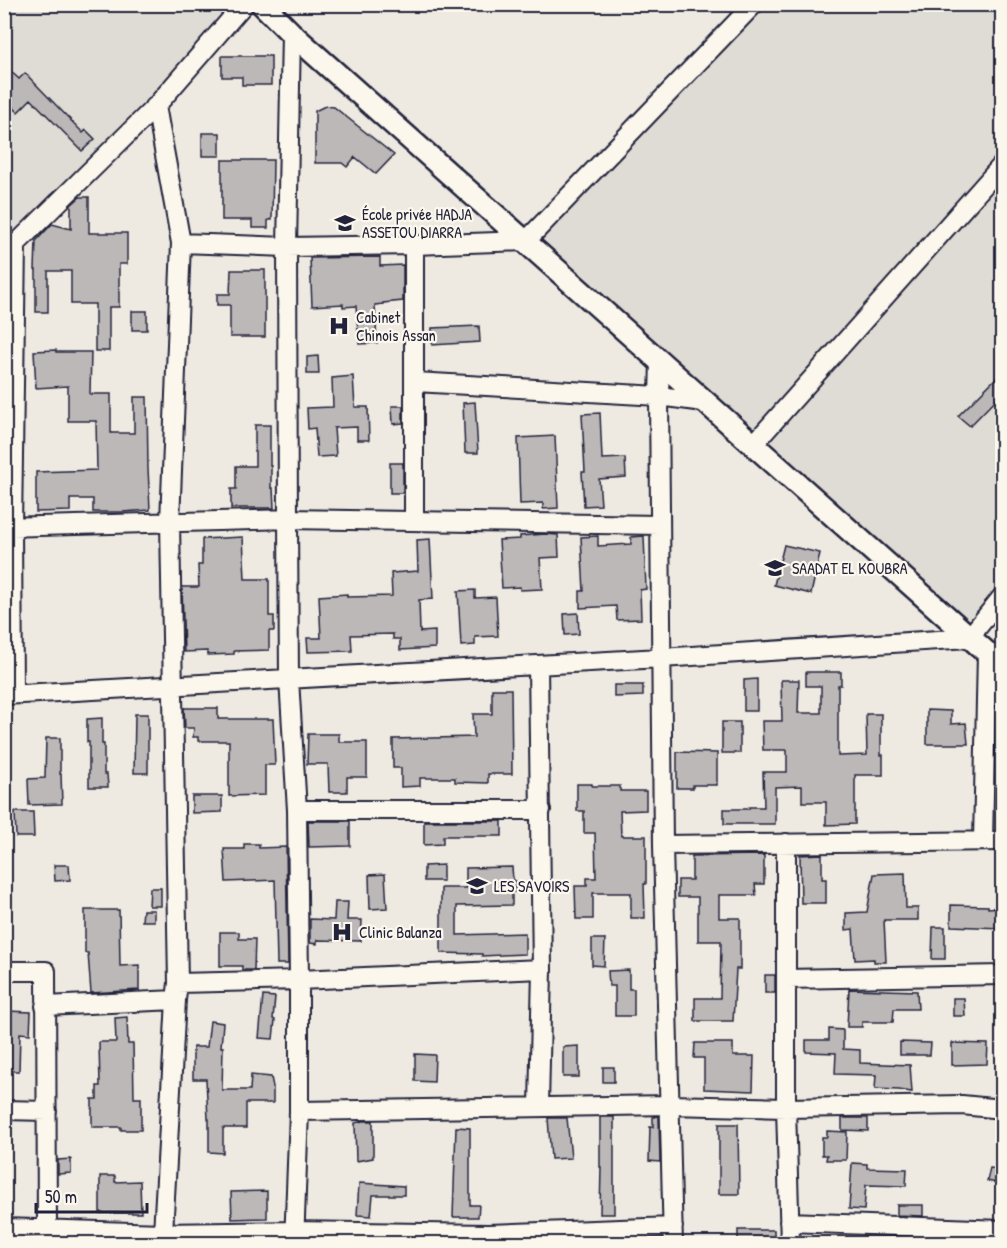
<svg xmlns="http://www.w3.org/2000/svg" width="1007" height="1248" font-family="'Patrick Hand',sans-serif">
<rect width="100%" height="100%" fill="#eeeae2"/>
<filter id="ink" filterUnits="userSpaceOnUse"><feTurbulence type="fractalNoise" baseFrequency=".0167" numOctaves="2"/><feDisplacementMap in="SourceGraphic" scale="12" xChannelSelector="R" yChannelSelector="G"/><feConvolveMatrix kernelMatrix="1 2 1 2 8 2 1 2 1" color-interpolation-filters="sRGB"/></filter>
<g filter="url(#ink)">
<path fill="#dfdbd5" d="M5,5H244L5,256Z
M754,5H1002V588L971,622L660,361L526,241Z"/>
<path fill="#bcb8b8" stroke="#22223b" stroke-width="1.5" d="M222,56H271V85H242V77H222Z
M4,65L19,79L25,73L83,133L86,130L95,139L82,151L31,99L18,112L4,98Z
M325,106L334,107L394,155L376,174L355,157L347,167L342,163H315V111Z
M202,133H220V156H202Z
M222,160H273L272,220H268V228H252V220H222Z
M80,197H89V233H127V264H119V307H109V351H95V304H71V271H48V312H36V270H35L36,241L52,224L71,229V205Z
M380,257V266L403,265V301L383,303V304L375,305L377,343L359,344L356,306L343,307V304L312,306L310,258Z
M231,270H265V337H230V305H217V294H230Z
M132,311H147V330H132Z
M479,326L480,342L432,345V328Z
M56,350V352H91L90,394H111V433H134V397H147L148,468L150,510L122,512H93V499H70V511L36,512V472L97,470L96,421H68V386L36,388L34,351Z
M318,356L319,374H307V357Z
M1002,372V393L970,426L958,416Z
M353,376L355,407H368L369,440H357V427L334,428L336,456L317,457L315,428L308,429L307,408L333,407L332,378Z
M475,402L478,453H465L463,403Z
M392,406H403V423L393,424Z
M600,413L602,459L625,458L626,477L599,479L601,505L584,506L582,472H585L582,414Z
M255,425H270V466H271V488H273L274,508H231V489H236V466H255Z
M555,436L558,508L543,509V503L520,504L518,438Z
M390,463H403V493H390Z
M545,534L558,535L559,557L540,558L542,589L520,590V587L502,588L499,540L520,539V536Z
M598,536V546L631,544V537L644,536L646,589L640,590L641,619L617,620L616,606L580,608V591H584L581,537Z
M243,537L245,579H269V616H274V631H269V650L234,651V654L208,655L207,651L184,652L182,587H199L198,565H202V539Z
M430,539L433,599L419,600L420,632L435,631V648L400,650V639H393V634L351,635L352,651L308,652L307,638H321L319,596L347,594V597L392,596L391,573L418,571L417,540Z
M784,545L820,553L811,594L774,585Z
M475,590V598L496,597L498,636L475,637V645L461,646L458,591Z
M578,613L579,634L565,635L564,614Z
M806,672H841V685H838V756L867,755L866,714H881V755H883V775H855V824L826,825V802H802V786L775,787V824H724V809H749V807H764L763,772H787V750H763L762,721H782L781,680H799L798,713H821V686H806Z
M757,679V711H744V680Z
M614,685H643V696L614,697Z
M492,689H511L512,774H488V783L455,782V778H420V786L401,787V768H393V739L474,737L473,714H492Z
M184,708H218V719H273L275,765H265V795L229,796V741H198V737H193L194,728H185Z
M927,710L951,711V724L966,723L968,744H927Z
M135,714H148V773H134Z
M102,718V744H104V774H107L108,787H89V742H87V719Z
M722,722H740V753H722Z
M308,734H339V742H367V777H347V792H329L328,764H307Z
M46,738H60V774H61L62,804L29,805L28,779L45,778Z
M677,752L717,753V785H693V788H677Z
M577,784H592V786H620V791H646V810L620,811L621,836H646V884H644L645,918H631V893H593V919H576L575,886H587V878H596L595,833H584V811H577Z
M192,796H222V812L192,813Z
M15,812H33L34,837H16Z
M308,821H350V846L309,847Z
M424,821H502V836H443V844L424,845Z
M244,844H259V848L286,847L288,964H277L275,880L226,882L224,849H244Z
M822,854V879H826V903H801L800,855Z
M764,855V884H755L756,895H719V918H740V969H736L733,1021H695V998H720L721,941H698V897H678V880H692V856Z
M54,865H69L70,880L55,881Z
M443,865V881H424V866Z
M512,867L513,881H515V892H512V905L457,906V935L525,933V954L482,956V954L441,953V888H466V868Z
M905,873L906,908H918V920H884L886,962H874V959L855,960L853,929L846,930V913L867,912L874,874Z
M385,874L387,908L370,909L369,875Z
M150,888H161V906H149Z
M335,902H348L347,920H362L361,941L317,940V944L310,943V919L334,920Z
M951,905L988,906V908L1002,907V928L951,926Z
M85,910H119L120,966L139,965V990L91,993L88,953H85Z
M143,910H154V921H142Z
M933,927H945V959H932Z
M220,932H239V939H255L254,970H242V966H220Z
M592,939H605L604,966L592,965Z
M629,970V989H634V1016H615V986H609L608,971Z
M765,975H775V993H765Z
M849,989L917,991L918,1009H894L893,1022H862V1027H847Z
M263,996L275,997L273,1019L275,1020L273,1039L259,1038Z
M953,998H964L965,1016H953Z
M6,1011L31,1012L30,1034L20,1033L19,1071H4Z
M127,1017L128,1044H133L134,1098H141V1130H121V1127H92V1099H97V1086H100L99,1042H116L115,1018Z
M210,1021L223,1023L221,1047H223L222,1090H250L251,1075L271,1077L273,1087V1103H246V1128H223V1153L209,1152V1119H208L206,1079H193V1047H207Z
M829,1029L843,1030V1049L860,1050V1063L910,1065L912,1092L899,1090L875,1089L876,1075L835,1074L836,1053L806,1052V1040H829Z
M900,1042L931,1043L930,1055H900Z
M695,1043H733V1056H754L753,1091L704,1089V1058H694Z
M952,1043L988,1044L987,1064L952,1065Z
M579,1046V1077H563V1047Z
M415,1054L435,1055L434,1082L415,1081Z
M603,1067H614V1082H603Z
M659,1116L660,1162L649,1161L650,1127H653V1117Z
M600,1117H614V1214H600L601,1167H600Z
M548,1118H567L571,1158L551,1159Z
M842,1118H868V1131L842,1130Z
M363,1121H373V1158L356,1161L355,1123Z
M719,1124H738L739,1194H719Z
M456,1127L470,1128V1205H479L478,1217H453Z
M827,1131L847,1132L846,1160H826L827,1155H822V1137H827Z
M71,1159V1173L58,1174V1160Z
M852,1163L867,1164V1168L907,1169L906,1186L866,1185L864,1210L849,1209Z
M990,1168L1002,1170V1184L987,1181Z
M100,1176H115V1182L140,1181L141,1213H100Z
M359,1183L404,1186V1195H373L371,1216L357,1215Z
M267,1191V1218L232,1219L231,1192Z
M897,1205H923V1216L897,1215Z
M738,1230H774V1244H738Z"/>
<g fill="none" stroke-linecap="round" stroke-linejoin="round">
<g stroke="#22223b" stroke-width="22">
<path id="minor" d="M291,33L287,247L288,519L289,679L297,810L299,980V1111L294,1244
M156,106L181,243L170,522L178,983L176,1000L163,1233
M181,243L287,247L414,245L526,241L754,4
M414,245V521
M8,252L156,106L244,4
M660,361L659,396L663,845L673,1244
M415,382L659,396L704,402
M753,445L1002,165
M4,527L288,519L660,525
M538,665L542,969L539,1106
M13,694L12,527L16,244
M4,695L661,658L969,638L1002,597
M297,810H541
M983,841L987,653
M786,843V1108L790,1244
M663,845L1002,841
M4,971H46L47,1230
M786,979L1002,975
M178,983L299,980L542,969
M45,1006L176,1000
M4,1110L47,1111
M299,1111L670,1105L786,1108L962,1105L1002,1109
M789,1222L1002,1230
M4,1228L163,1233L294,1231L488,1234L673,1227"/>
</g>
<g stroke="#22223b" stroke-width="26">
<path id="tertiary" d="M262,4L291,33L1002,666"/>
</g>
<use href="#minor" stroke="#fbf7ec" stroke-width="18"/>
<use href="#tertiary" stroke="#fbf7ec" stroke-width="21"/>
</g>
</g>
<defs>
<g id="school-bare" transform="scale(1.62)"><path d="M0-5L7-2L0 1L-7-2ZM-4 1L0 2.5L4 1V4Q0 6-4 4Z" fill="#22223b" stroke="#fbf7ec" stroke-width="2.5" paint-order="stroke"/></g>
<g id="hospital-bare" transform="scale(1.62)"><path d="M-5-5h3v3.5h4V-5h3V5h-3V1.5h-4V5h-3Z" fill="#22223b" stroke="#fbf7ec" stroke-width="2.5" paint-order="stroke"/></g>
</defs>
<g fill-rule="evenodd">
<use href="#school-bare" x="345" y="223"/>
<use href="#hospital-bare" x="339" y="326"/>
<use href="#school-bare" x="775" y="568"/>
<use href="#school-bare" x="477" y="886"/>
<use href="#hospital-bare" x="342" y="932"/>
</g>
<g text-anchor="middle" stroke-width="4.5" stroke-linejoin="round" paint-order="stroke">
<g font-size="16" fill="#22223b" stroke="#fbf7ec" text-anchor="start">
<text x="362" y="220">École privée HADJA<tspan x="362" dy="18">ASSETOU DIARRA</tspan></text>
<text x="356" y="323">Cabinet<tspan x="356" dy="18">Chinois Assan</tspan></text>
<text x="792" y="574">SAADAT EL KOUBRA</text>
<text x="494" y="892">LES SAVOIRS</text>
<text x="359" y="938">Clinic Balanza</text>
</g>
</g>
<rect width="1007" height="1248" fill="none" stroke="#fbf7ec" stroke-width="24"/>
<rect x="12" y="12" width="983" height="1224" fill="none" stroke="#22223b" stroke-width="2" filter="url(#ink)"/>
<path d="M36 1203v9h111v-9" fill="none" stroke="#22223b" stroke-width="3"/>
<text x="45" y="1203" font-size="18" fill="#22223b" stroke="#fbf7ec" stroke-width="4.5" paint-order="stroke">50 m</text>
</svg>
